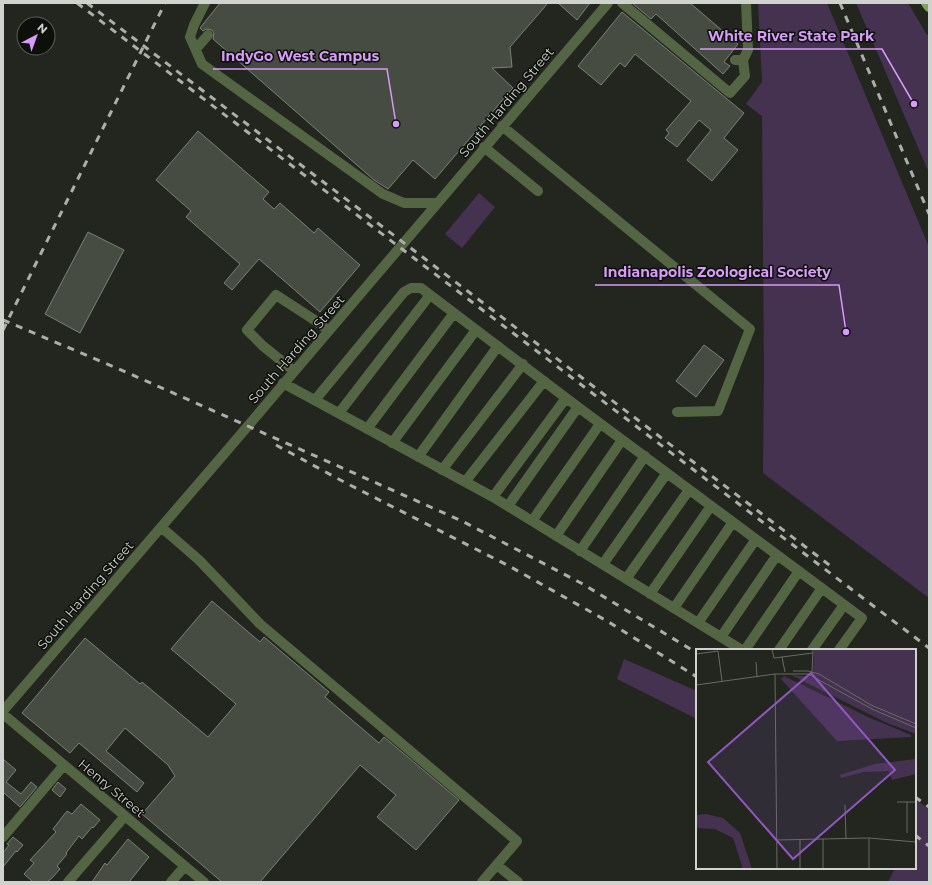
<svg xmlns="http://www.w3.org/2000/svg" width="932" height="885" font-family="Montserrat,sans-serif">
<rect width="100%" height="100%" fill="#22261e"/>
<path fill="#453251" d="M758,3H827L929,247V598L763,473L764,369L762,116L746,104L762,82Z
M856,3H908L927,35L929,34V173Z
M479,193L495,207L462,248L445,234Z
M624,659L697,691V719L617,679Z
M915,799L929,809V882H888L895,868H915Z"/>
<path fill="#474c43" stroke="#7b8177" d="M220,3H548L510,47L512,67L492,68L513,88L435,179L413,160L388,189L374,180L213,39L214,33L212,30L206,29L203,31L200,28Z
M558,3H590L577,20Z
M632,3H690L738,44L724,62L730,66L723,74L656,14L651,19Z
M622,12L744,113L724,138L738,150L712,181L687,160L711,130L699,120L677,147L665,138L669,133L666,130L691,101L635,54L625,67L620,63L601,85L578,66Z
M198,131L269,192L263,199L274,209L280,203L314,233L318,228L360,265L320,312L259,259L232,290L224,283L240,264L186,217L191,211L156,180Z
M88,232L124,250L80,333L45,314Z
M704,345L724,360L696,397L676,381Z
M212,601L260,642L264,637L329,692L325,697L379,743L384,737L459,800L416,850L377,817L396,795L360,765L260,882H222L142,814L175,776L168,765L125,728L106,751L144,783L137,792L79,743L70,753L22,713L85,638L140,684L142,682L208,737L236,704L171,649Z
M3,759L16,770L6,782L21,794L31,782L37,787L20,807L3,792Z
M58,782L66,789L60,797L52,790Z
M81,804L100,820L93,828L92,827L82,839L79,836L66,853L67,854L57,866L60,869L52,878L47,882H33L24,874L34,863L30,860L56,832L53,829L67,811L72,814Z
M13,837L23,845L17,852L16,851L3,867V853L9,845L7,844Z
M128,839L149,857L129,882H92L105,863L107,865Z"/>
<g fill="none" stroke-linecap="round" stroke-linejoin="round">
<path stroke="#536542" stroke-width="10" d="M205,3L194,25L190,37L202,64L383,194L404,203H437
M622,3L730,93L745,76L743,60
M196,49L208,35
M735,60H743L748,50L746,3
M502,126L750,329L718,411L677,412
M484,147L538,191
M294,371L263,346L247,330L276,295L316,321L329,331
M283,383L493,497L742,650
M315,400L404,292L411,288H421L578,407L862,618L839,650
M339,413L430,295
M367,429L454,313
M392,443L476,330
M418,457L498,346
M442,470L523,364
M465,482L544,381
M493,497L566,398
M508,506L578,407
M532,521L600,424
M161,527L199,560L260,624L517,841L482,882
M556,536L622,440
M580,551L645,456
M603,564L667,473
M626,579L689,490
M650,594L711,506
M674,608L733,522
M698,623L756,539
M721,637L777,555
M745,650L799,571
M779,650L822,588
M812,650L844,605
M3,711L224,454L608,3
M3,714L204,882
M3,837L64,765
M497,865L518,882
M68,882L125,816
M171,882L185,866"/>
<path stroke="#7fa55b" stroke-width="10" d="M926,3L929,7"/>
<path stroke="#acafa9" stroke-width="3" stroke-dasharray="7 7" stroke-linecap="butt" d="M77,3L929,648
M87,3L832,567
M840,3L929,214
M3,320L119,369L462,521L581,583L697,653
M3,330L165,3
M276,445L344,482L509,566L607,621L697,677
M915,797L929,807
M915,835L929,846"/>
</g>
<g text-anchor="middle" stroke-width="3" stroke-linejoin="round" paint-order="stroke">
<g font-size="13" fill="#d0d3cd" stroke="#0d0f0b">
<text transform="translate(506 102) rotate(-50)" y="5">South Harding Street</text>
<text transform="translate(296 349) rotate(-49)" y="5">South Harding Street</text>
<text transform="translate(85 595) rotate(-49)" y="5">South Harding Street</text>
<text transform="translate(112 788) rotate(40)" y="5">Henry Street</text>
</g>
</g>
<g transform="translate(696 649)">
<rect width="220" height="220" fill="#22261e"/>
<path d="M118,0H220V85L191,74L95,26L117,28ZM88,27L172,68L215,86V88L141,92L85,30ZM220,110V125L196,131L193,122L167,123L145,129L144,126L179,115ZM10,165L27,169L44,184L56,220H47L37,189L19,180L0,179V166Z" fill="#453251"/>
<path fill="none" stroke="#686b64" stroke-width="1" d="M76,0L78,9L117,4M0,5L22,2L26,32M86,8L89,23M60,13L61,28M97,22H112L123,25L175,56L220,75M116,24L117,0M79,25L81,220M0,36L79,25H112L176,60L220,79M201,153H220M211,153V184M149,156L150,190M173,189V220M127,190V220M81,191L173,189L220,193M104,191V220"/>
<path fill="#9056c2" fill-opacity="0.15" stroke="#9056c2" stroke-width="2" d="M115,24L199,121L97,210L12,113Z"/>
<rect width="220" height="220" fill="none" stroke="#d0d3cd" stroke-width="2"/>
</g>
<path fill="none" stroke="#d79bf9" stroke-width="1.5" d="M914 104L882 49H700M396 124L387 69H213M846 332L839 285H595"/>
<g fill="#d79bf9" stroke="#0d0f0b" stroke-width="1.5">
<circle cx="914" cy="104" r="4"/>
<circle cx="396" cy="124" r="4"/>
<circle cx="846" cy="332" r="4"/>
</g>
<g font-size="14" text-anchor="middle" font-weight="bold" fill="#d79bf9" stroke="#0d0f0b" stroke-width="3" stroke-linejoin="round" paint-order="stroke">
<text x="791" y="41">White River State Park</text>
<text x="300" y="61">IndyGo West Campus</text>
<text x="717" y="277">Indianapolis Zoological Society</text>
</g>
<rect width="932" height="885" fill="none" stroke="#d0d3cd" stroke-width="8"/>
<g transform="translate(36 36) rotate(41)"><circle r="19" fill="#0d0f0b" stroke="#5b5d59"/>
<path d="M0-3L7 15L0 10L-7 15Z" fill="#d79bf9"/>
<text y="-6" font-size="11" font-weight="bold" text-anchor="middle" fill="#d0d3cd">N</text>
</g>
</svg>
